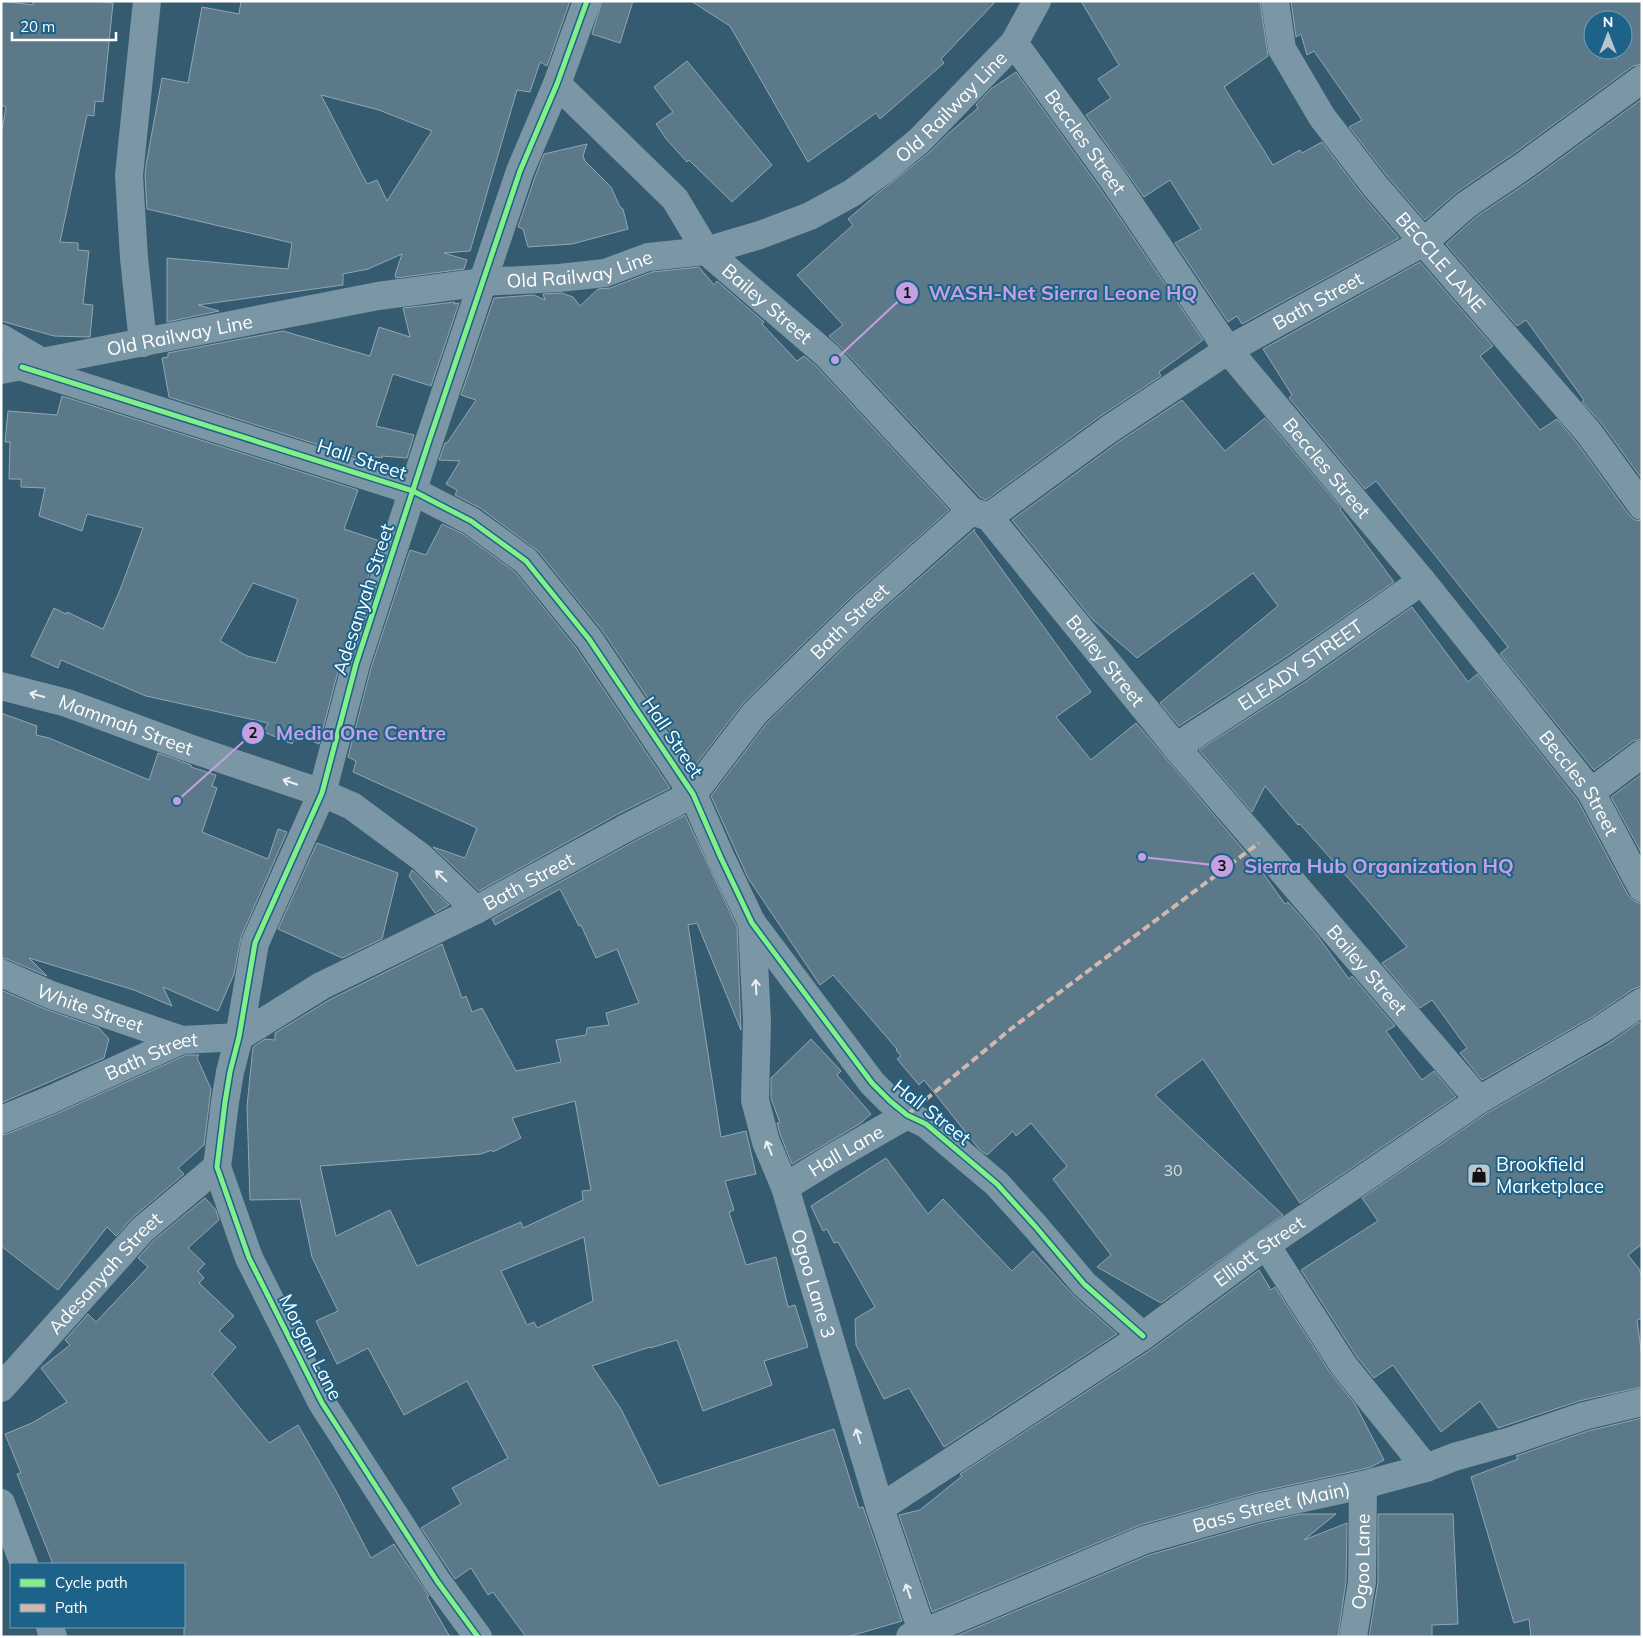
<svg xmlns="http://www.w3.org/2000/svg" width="1643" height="1638" font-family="Mulish,sans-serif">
<rect width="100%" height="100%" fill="#345b70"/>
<path fill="#5c7989" stroke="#90a7b3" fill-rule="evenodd" d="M1,1L33,5V1H89L113,3L103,102L95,101L94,116L87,115L60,242L78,243V250L89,251L83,304L93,305L90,337L54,336L1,321V135L6,107L1,105Z
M241,1H570L547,66L540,62L530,92L517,90L470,251L444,253L467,260L464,269L396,278L395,275L402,254L368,269L343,274V285L198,305L219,311L167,322V258L288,269L292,243L147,209L145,175L146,165L162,78L188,83L202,7L239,14ZM321,95L379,110L432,131L387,201L377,180L367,184Z
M602,1H633L620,43L592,34Z
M691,1H996L941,59L944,63L880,119L876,113L808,162L730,26Z
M1081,1H1260L1268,56L1224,87L1273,165L1300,150L1302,153L1322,142L1363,196L1399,238L1242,324L1237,316L1228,322L1175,243L1201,229L1170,180L1144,197L1086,115L1111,98L1098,79L1119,65Z
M1291,1H1642V64L1633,66L1516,152L1457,192L1425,220L1387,176L1349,127L1362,120L1314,51L1307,55L1301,34L1296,37ZM1593,20H1623V50H1593Z
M687,61L772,165L732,202L689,160L687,162L667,140L656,124L673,112L654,87Z
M1016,72L1099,187L1203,340L1159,372L1161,376L1099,417L986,500L980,497L838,344L829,336L843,325L797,275L853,225L848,219L877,194L930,152L949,133L978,108L976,105L991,89Z
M1642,99V479L1602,424L1582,402L1584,400L1526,320L1517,326L1446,244L1476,217L1534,178Z
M587,144L583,156L585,161L611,187L620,207L623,209L628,229L572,244L528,247L523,229L518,227L535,177L544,154Z
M1420,262L1493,346L1480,356L1540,430L1557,419L1577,443L1629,515L1635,520L1642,521V739L1633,741L1594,770L1500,654L1508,647L1376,481L1365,489L1289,398L1292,395L1263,349Z
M699,267L714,285L717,281L764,322L762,324L797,361L804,356L816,366L949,510L851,597L744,702L694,767L602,630L538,551L480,508L455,495L457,490L446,484L460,461L439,460L445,443H447L476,400L461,395L494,298L534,295L545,300L543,294L562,293L573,297L580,306L598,289L610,288L652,272Z
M455,302L454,304L459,303L431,386L393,374L376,426L414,435L407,458L382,456V458L371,456L369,461L169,397L162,358L168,357V353L283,331L370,356L379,327L410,337L403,308Z
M62,396L358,490L344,529L380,541L341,660L319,744L296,734L292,744L264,732L268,723L146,696L61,660L58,668L31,656L54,608L66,614L67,612L103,629L120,590L143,528L87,514L82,531L39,516L45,488L21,487V479H9L10,442H5L8,411L57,415ZM253,583L298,599L276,663L247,656L220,641Z
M1182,400L1225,451L1265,418L1341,508L1340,509L1394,582L1287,656L1179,726L1160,703L1278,606L1253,573L1137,658L1093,620L1012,520L1117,443Z
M442,524L463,534L515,572L576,648L670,788L618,814L479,891L433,847L465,858L477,828L353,772L356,761L348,757L371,668L410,550L426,555Z
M975,529L974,531L1091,692L1056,717L1091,760L1136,723L1263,873L1285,904L1288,902L1317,935L1349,979L1352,976L1395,1026L1386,1031L1422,1080L1434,1071L1456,1097L1300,1203L1203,1059L1155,1095L1283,1215L1161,1303L1097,1267L1111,1255L1053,1179L1067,1166L1031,1123L1016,1136L1013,1131L987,1155L979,1149L924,1080L919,1085L897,1059L901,1056L896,1050L897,1049L833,975L820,985L748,878L711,796L767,723L873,619Z
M1412,607L1468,682L1477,674L1578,801L1628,895L1634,901L1642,904V986L1633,989L1592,1017L1482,1080L1460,1053L1467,1048L1432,1000L1420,1008L1382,963L1407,947L1364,896L1300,824L1298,825L1265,786L1252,812L1199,750L1305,682Z
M1,713L37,726L36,735L49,738L149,780L158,753L191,765V767L216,775L212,786L217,788L202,832L268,859L278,829L287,832L241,937L234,974L218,1011L163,987L172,1006L134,990L29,958L47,976L7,959L1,958Z
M1642,774V854L1611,797Z
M685,815L737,927L741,1030L697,923L688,925L721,1137L746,1131L756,1174L725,1181L734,1210L729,1212L746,1265L776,1257L788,1307L795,1305L808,1347L764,1361L772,1385L703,1411L677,1340L650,1348V1347L592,1366L621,1409L659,1486L834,1429L859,1508L863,1507L902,1621L847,1637H526L493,1592L488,1595L471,1568L455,1579L421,1528L461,1504L452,1488L508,1458L467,1381L404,1415L368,1348L337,1364L316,1321L338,1311L312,1257L300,1199L250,1200L247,1106L253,1047L265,1039L275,1040V1033L329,1000L442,944L462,998L466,996L472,1012L482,1008L516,1071L561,1062L556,1040L586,1035L587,1028L609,1025L606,1013L639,1003L617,949L596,958L581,925L579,926L560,889L495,925L492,919L633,842ZM575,1101L591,1190L582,1191L583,1200L523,1228L521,1222L417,1266L390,1210L336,1236L320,1166L481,1154L492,1150L493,1152L521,1138L512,1118ZM584,1237L593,1301L537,1328L534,1322L527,1325L501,1271Z
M317,843L398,873L382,939L342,958L278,929Z
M412,870L449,905L435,913L409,876Z
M1,990L45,1009L99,1028L109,1039L104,1058L1,1103Z
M1639,1022L1642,1026V1244L1628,1255L1639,1269L1642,1276V1318L1637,1320L1642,1357V1387L1579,1401L1498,1428L1480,1401L1441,1432L1393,1365L1374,1378L1357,1357L1301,1270L1378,1221L1362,1198L1487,1113L1608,1044Z
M811,1039L841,1071L837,1075L871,1114L861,1123L792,1164L781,1137L777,1123H780L771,1098V1078Z
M186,1055H199L197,1058L211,1089L204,1145L178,1168L184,1174L132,1218L116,1236L107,1227L58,1290L1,1246V1135L7,1134L56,1114Z
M886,1158L928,1214L943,1199L1012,1271L1033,1251L1074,1296L1117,1334L944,1447L909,1388L884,1399L856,1345L855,1319L875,1307L838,1242L834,1243L827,1229L823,1231L811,1206Z
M205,1198L216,1210L219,1220L188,1248L205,1264L198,1271L204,1278L199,1283L234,1316L219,1331L236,1347L212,1374L269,1443L298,1425L336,1491L371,1558L394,1544L395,1546L429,1596L427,1597L450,1637H184V1564H53L17,1474L21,1473L5,1434L32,1423L67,1402L41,1368L70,1345L65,1340L88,1314L96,1322L148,1267L138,1258L153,1241Z
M1259,1270L1271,1290L1275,1287L1331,1374L1355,1404L1384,1460L1371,1467L1359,1470L1254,1493L1140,1525L932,1612L899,1515L920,1510L962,1476L960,1474L1152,1349Z
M1642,1418V1637H1531L1529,1619L1514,1623L1471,1477L1518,1459L1516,1456L1588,1431Z
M1301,1514H1336L1304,1540L1347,1523L1346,1581L1338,1637H954L1149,1555L1261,1523Z
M1378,1514H1453L1458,1624L1432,1625V1637H1369L1378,1582Z"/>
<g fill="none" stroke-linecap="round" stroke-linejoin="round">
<g stroke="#7b96a5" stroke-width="28">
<path id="s1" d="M1275,1L1282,49L1322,117L1375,186L1589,433L1642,506"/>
<path id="s2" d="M1014,43L1112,178L1228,350L1422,581L1591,792L1642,888"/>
<path id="s3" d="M557,84L675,199L706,251L827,355L971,511L989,517L1176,747L1479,1100"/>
<path d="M1,338L42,362"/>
<path d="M143,343L134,258L129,175L147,1"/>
<path d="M22,367L413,491L471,521L526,561L589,639L693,794L721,858L752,923L872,1083L890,1101L907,1115L926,1124L997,1184L1035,1226L1084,1284L1143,1336"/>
<path id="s4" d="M989,517L1108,430L1228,350L1424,242L1466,205L1525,165L1642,79"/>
<path id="s5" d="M1,686L67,703L186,747L322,793L352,806L421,857L476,910"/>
<path id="s6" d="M1176,747L1296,669L1422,581"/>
<path d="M1591,792L1642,754"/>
<path id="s7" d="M752,923L757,1021L755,1100L766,1142L785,1187L880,1508L924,1637"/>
<path id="s8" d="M1,973L51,995L182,1040"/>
<path id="s9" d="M1,1120L50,1100L182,1040L239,1037L321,986L476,910L626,828L693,794L755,713L862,608L971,511"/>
<path id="s10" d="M785,1187L832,1158L907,1115"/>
<path d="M1266,1245L1344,1366L1426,1468"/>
<path id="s11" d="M1,1388L142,1230L217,1167"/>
<path d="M1,1503L24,1564"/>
<path id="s12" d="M880,1508L1143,1336L1266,1245L1479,1100L1600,1030L1642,1002"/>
<path d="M50,1627L53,1637"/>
<path d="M478,1637L437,1581L322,1403L249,1258L217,1167L225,1102L230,1072L239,1037L255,943L322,793L356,664L429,441L520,171L557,84L587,1"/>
<path id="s13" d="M910,1637L923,1633L1144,1540L1257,1508L1363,1485L1426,1468L1454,1457L1511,1441L1584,1416L1642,1402"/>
<path id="s14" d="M1353,1637L1362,1582L1363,1485"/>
</g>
<path stroke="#7b96a5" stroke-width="28" id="s15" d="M1,370L378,296L483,282L559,278L605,273L648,257L706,251L760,235L810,216L852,193L885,169L920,140L1014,43L1037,1"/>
<path stroke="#d1b7ad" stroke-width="4" stroke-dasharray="8 4" stroke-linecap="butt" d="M907,1115L1012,1028L1259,843"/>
<g stroke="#1c6289" stroke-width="8">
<path id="cycleway" d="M22,367L413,491L471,521L526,561L589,639L693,794L721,858L752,923L872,1083L890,1101L907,1115L926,1124L997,1184L1035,1226L1084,1284L1143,1336
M478,1637L437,1581L322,1403L249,1258L217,1167L225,1102L230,1072L239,1037L255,943L322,793L356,664L429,441L520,171L557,84L587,1"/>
</g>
<use href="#cycleway" stroke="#82f089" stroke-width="5"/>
</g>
<defs><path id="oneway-shaft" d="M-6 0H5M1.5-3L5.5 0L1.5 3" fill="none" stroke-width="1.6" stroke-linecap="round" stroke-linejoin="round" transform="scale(1.25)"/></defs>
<g stroke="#ebeff2">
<use href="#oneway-shaft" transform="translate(37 695) rotate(-165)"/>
<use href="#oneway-shaft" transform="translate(290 782) rotate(-161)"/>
<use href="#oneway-shaft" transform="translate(441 876) rotate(-136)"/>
<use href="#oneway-shaft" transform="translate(756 987) rotate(-93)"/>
<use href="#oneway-shaft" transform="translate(769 1148) rotate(-112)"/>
<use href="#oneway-shaft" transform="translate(858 1436) rotate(-107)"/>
<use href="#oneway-shaft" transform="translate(908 1591) rotate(-109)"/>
</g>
<defs>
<g id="shop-square" transform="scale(1.25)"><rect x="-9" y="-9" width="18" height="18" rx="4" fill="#b8c6cd" stroke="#1c6289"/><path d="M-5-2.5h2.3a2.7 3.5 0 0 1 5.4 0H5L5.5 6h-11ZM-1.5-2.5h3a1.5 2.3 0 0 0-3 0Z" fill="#111"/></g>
</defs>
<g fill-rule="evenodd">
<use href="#shop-square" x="1479" y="1175"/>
</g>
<g text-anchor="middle" stroke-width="4" stroke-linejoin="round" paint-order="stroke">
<g font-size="16" fill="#d6dee2">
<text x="1173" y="1176">30</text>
</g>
<g font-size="19" fill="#fff" stroke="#1c6289">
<text dy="7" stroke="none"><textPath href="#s15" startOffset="1006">Old Railway Line</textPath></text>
<text dy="7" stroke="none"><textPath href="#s2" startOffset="122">Beccles Street</textPath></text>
<text dy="7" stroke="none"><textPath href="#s1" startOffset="315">BECCLE LANE</textPath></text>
<text dy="7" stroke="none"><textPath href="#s15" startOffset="588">Old Railway Line</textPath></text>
<text dy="7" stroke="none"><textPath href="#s4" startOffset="394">Bath Street</textPath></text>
<text dy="7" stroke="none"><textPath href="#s3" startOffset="306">Bailey Street</textPath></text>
<text dy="7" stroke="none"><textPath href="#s15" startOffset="182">Old Railway Line</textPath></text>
<text transform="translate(362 459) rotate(18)" y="7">Hall Street</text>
<text dy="7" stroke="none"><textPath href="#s2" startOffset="528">Beccles Street</textPath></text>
<text transform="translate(363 599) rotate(-72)" y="7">Adesanyah Street</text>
<text dy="7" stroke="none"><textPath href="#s9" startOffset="1004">Bath Street</textPath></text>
<text dy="7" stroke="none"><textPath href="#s3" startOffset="801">Bailey Street</textPath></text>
<text dy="7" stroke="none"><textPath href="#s6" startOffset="149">ELEADY STREET</textPath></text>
<text dy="7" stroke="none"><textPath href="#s5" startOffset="131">Mammah Street</textPath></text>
<text transform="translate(673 737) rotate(56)" y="7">Hall Street</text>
<text dy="7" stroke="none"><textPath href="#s2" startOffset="932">Beccles Street</textPath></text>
<text dy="7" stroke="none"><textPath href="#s9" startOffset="584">Bath Street</textPath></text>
<text dy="7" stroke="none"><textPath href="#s3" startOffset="1206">Bailey Street</textPath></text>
<text dy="7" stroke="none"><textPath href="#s8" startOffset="96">White Street</textPath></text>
<text dy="7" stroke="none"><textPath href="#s9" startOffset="164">Bath Street</textPath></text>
<text transform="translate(932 1112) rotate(38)" y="7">Hall Street</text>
<text dy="7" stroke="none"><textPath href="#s10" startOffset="71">Hall Lane</textPath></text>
<text dy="7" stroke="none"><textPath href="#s12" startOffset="458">Elliott Street</textPath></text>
<text dy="7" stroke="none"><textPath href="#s11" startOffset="155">Adesanyah Street</textPath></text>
<text dy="7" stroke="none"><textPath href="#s7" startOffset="370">Ogoo Lane 3</textPath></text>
<text transform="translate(311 1347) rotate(63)" y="7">Morgan Lane</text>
<text dy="7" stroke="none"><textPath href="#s13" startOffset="385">Bass Street (Main)</textPath></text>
<text dy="7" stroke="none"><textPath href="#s14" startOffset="76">Ogoo Lane</textPath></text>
</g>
<g font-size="19" fill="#fff" stroke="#1c6289" text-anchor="start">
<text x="1496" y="1171">Brookfield<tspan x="1496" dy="22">Marketplace</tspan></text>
</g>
</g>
<path fill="none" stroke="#c4a0e2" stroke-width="2" d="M835 360L907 293M177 801L253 733M1142 857L1222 866"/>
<g fill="#c4a0e2" stroke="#1c6289" stroke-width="2">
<circle cx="835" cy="360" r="5"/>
<circle cx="177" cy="801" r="5"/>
<circle cx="1142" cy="857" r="5"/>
<circle cx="907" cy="293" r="12"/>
<circle cx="253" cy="733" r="12"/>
<circle cx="1222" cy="866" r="12"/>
</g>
<g font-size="15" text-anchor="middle" font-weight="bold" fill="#111">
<text x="907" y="298">1</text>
<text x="253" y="738">2</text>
<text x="1222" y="871">3</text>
</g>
<g font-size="20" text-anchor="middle" font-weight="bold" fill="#c4a0e2" stroke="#1c6289" stroke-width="4" stroke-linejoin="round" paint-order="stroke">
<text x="1063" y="300">WASH-Net Sierra Leone HQ</text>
<text x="361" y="740">Media One Centre</text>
<text x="1379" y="873">Sierra Hub Organization HQ</text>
</g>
<rect width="1643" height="1638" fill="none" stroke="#ffffff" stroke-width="5"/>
<rect x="10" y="1563" width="175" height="65" fill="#1c6289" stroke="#77a1b8"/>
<rect x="20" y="1579" width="25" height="8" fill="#82f089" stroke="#77a1b8"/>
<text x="55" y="1588" font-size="15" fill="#ffffff">Cycle path</text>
<rect x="20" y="1604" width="25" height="8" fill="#d1b7ad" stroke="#77a1b8"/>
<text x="55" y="1613" font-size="15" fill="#ffffff">Path</text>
<g transform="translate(1608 35)"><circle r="24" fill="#1c6289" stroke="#77a1b8"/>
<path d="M0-4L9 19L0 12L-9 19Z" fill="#b8c6cd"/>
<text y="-8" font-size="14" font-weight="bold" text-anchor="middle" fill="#ffffff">N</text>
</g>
<path d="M12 32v8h104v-8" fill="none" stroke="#ffffff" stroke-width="2.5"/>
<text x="20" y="32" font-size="15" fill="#ffffff" stroke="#1c6289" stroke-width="4" paint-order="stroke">20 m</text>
</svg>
